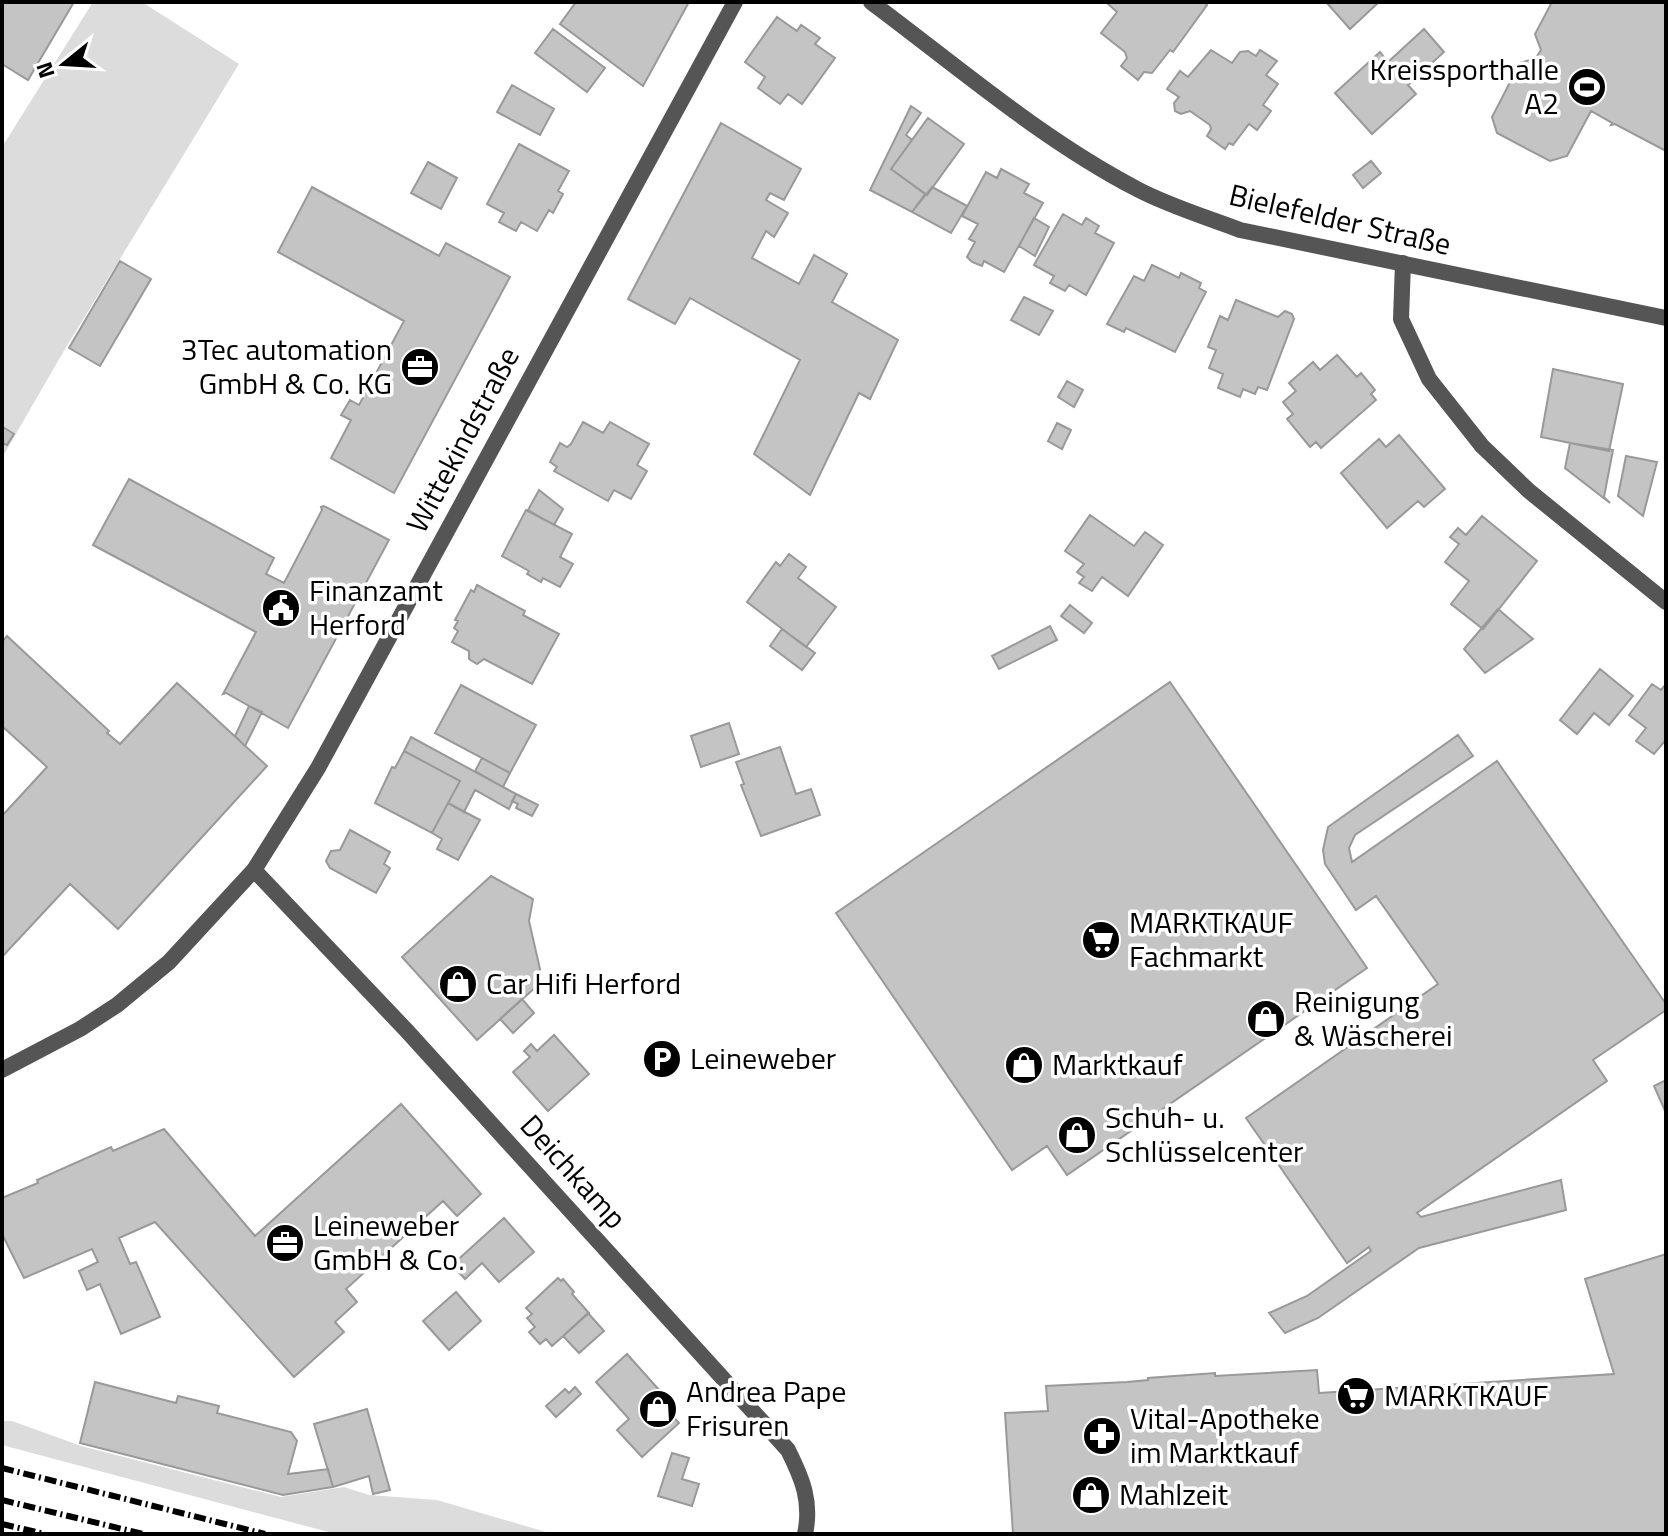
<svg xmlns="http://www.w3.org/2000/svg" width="1668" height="1536" font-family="'Titillium Web',sans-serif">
<rect width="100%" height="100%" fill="#fff"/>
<path fill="#dcdcdc" d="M93,2H142L239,64L65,349L2,458V147Z
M2,1421H12L81,1446L281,1497L344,1487L369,1495L437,1500L553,1534H336L2,1445Z"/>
<path fill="#c4c4c4" stroke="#999" stroke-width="2" d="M2,2H74L28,80L2,64Z
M576,2H689L643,86L560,24Z
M1110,2H1204L1207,5L1173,52L1170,50L1152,73L1144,72L1138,80L1121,66L1127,58L1125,52L1101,33L1117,12L1108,4Z
M1326,2H1379L1350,29Z
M1552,2H1666V151L1615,124L1611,125L1612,123L1591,111L1567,156L1550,161L1497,133L1492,117L1520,63L1536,58L1541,50L1535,34Z
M777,17L797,31L801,25L820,38L815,44L835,58L802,104L788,94L780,104L758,88L765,77L745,62Z
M553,29L605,68L587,92L535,53Z
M1424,29L1444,52L1408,85L1416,94L1372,134L1335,93L1380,52L1388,62Z
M1211,50L1232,63L1240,52L1248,51L1256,56L1260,50L1277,61L1266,75L1278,84L1263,105L1271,111L1257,130L1249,124L1233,145L1229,143L1225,149L1207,136L1211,129L1210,125L1190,111L1181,114L1175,111L1174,103L1179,97L1167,89L1180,71L1188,77Z
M512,85L554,109L540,135L497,112Z
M911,106L921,113L906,135L912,140L891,169L925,194L912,212L870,190Z
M928,118L964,144L927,195L891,169Z
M721,123L801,169L784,200L770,193L766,200L788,213L774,237L766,231L752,258L799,284L814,255L847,274L832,302L898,340L870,399L859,393L810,495L754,454L800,360L690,298L675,324L628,299Z
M519,144L569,171L558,191L563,194L553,213L549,210L537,231L521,222L516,231L499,222L504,213L487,204Z
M1371,161L1381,173L1363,188L1353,175Z
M428,162L457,178L441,209L411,193Z
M1001,169L1029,184L1024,193L1043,203L1004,272L984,261L982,266L972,262L967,257L975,242L969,239L978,224L962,216L986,172L997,178Z
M312,187L439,256L446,243L510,277L394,493L331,458L351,420L341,415L350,400L359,405L404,321L278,252Z
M932,187L967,206L951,233L912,212Z
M1063,214L1082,225L1086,218L1099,226L1095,233L1114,243L1086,295L1069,285L1065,291L1050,283L1054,276L1034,265Z
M1034,218L1049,227L1035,256L1019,246Z
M120,261L151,279L100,366L69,348Z
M1152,265L1179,278L1181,273L1201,283L1199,288L1206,292L1175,352L1126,328L1124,332L1107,324L1134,276L1144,281Z
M1024,297L1053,311L1039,335L1011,320Z
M1236,300L1278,317L1285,311L1292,314L1294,319L1267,390L1258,387L1255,394L1243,389L1240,397L1218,388L1223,374L1209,368L1216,350L1208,347L1220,316L1228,320Z
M1337,355L1357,377L1361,373L1375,390L1371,394L1376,400L1321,448L1316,442L1310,447L1287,419L1293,414L1283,402L1296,391L1289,383L1313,362L1320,370Z
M1553,369L1623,384L1609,451L1541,437Z
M1067,381L1083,390L1074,407L1058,397Z
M583,422L603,433L610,422L649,444L637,465L647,471L631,499L614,490L608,501L554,471L557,467L550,462L560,443L567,447L571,444Z
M1057,423L1071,430L1062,449L1048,441Z
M3,427L14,434L7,445L2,443Z
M1399,435L1445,489L1424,507L1418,501L1387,528L1341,473L1379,439L1386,447Z
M1570,443L1613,450L1604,497L1610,503L1565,468Z
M1626,456L1657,462L1643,516L1618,496Z
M129,479L274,558L266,574L284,583L322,510L321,507L324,506L389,540L288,728L226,693L223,694L256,632L93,545Z
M539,490L563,509L554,525L528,510Z
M526,510L572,534L560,557L573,564L560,587L543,578L541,582L527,574L529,571L502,556Z
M1090,515L1134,546L1145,532L1163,545L1128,596L1102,577L1092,591L1079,583L1084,577L1077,572L1084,564L1065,551Z
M1482,516L1537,561L1483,629L1451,604L1469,581L1445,562L1459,544L1450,537L1458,528L1466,535Z
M789,554L806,567L798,578L836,607L806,647L747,602L776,562L780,566Z
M477,585L525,611L523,615L559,634L532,684L484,659L477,664L469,659V651L452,642L458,631L454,628L458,621L455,620L471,590L474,592Z
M1070,605L1092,623L1084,633L1061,616Z
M1498,609L1533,639L1485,673L1464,649Z
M1050,626L1057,640L999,669L992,656Z
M782,629L815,653L802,670L770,646Z
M7,636L109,731L107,733L120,744L177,683L267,766L118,929L70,884L2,957V816L47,767L2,726V642Z
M1600,669L1633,696L1609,725L1594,713L1577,734L1560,720Z
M1170,682L1367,968L1067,1175L1047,1146L1012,1170L836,913Z
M1652,684L1661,690L1666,684V744L1664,742L1654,754L1636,741L1646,728L1629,715Z
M461,685L536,725L510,773L435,733Z
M249,706L262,712L245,746L235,736Z
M729,723L739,754L701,767L691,736Z
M1458,735L1473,756L1355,835L1349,848L1352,862L1497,761L1666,1004V1010L1593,1060L1607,1081L1417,1213L1421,1217L1561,1180L1566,1210L1419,1248L1318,1318L1285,1333L1269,1313L1307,1296L1371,1251L1369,1247L1347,1263L1246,1118L1438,984L1376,896L1356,910L1325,864L1323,850L1328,827Z
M411,737L516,794L509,809L475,790L464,812L448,803L460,781L404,751Z
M780,747L796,794L811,789L820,815L761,836L741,785L744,784L736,762Z
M404,751L460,781L432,833L375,803L392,767L395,768Z
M482,758L510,773L503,787L475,771Z
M516,794L538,805L532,816L516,808L518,804L512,801Z
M448,803L480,820L458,860L437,849L442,839L432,833Z
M350,830L390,852L384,864L390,868L376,893L330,868L326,861L331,851L340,850Z
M491,876L533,899L529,921L540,969L537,986L477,1040L402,957Z
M522,999L534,1013L513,1033L500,1019Z
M554,1035L589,1074L548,1111L513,1072L530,1057L524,1051L531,1044L537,1051Z
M1666,1080V1113L1654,1086Z
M401,1104L481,1194L457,1216L443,1201L346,1289L357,1302L335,1322L344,1332L294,1377L155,1222L119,1238L130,1264L136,1262L160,1317L121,1334L100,1284L87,1290L79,1271L98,1262L92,1249L24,1278L2,1234V1198L38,1183L37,1180L111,1147L113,1151L164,1129L255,1236Z
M504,1218L534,1252L499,1282L482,1263L465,1279L452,1265Z
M1666,1254V1534H1013L1005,1413L1048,1411L1046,1386L1127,1382L1148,1380V1378L1215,1373V1376L1317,1370L1319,1393L1614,1374L1585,1279Z
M558,1278L561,1281L563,1279L574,1292L572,1294L589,1313L552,1346L546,1339L540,1344L529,1332L535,1327L527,1318L532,1314L526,1308Z
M456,1292L481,1321L449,1350L423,1321Z
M588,1313L604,1331L579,1353L563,1336Z
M627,1354L660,1391L654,1396L679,1423L642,1457L617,1430L629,1419L596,1382Z
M95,1382L176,1403L178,1396L219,1406L217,1413L291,1432L297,1441L288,1474L328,1469L333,1487L283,1495L80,1443Z
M575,1387L581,1394L556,1417L546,1406L565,1389L569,1393Z
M367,1409L390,1490L373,1494L369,1476L333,1487L314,1424Z
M672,1453L689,1458L682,1479L699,1484L692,1506L658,1496Z"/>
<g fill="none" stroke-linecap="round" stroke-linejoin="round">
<path stroke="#555" stroke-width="16" d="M1403,263L1401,319L1429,379L1482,446L1529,491L1666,602
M254,870L407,1031L788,1450C802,1478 812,1501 805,1534"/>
<path stroke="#555" stroke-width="16" d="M871,2C957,66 1041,139 1137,189C1169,206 1206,217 1240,230L1666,318
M2,1070L80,1029L117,1005L169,962L254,870L318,768L735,2"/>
<path stroke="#000" stroke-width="6" stroke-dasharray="12 4 2 4" stroke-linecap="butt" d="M2,1468L265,1534
M2,1500L143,1534
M2,1524L45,1534"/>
</g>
<defs>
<g id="stadium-disc" transform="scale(2)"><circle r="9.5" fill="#000" stroke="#fff"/><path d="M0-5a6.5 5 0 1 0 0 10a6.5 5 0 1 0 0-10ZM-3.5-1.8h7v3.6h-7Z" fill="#fff"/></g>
<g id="office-disc" transform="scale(2)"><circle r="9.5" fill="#000" stroke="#fff"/><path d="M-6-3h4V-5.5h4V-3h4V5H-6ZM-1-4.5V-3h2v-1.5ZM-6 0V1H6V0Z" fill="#fff"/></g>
<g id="civic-disc" transform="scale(2)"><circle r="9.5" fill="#000" stroke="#fff"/><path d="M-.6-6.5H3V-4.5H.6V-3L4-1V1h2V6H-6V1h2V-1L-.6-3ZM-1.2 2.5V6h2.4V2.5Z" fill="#fff"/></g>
<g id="supermarket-disc" transform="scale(2)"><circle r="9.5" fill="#000" stroke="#fff"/><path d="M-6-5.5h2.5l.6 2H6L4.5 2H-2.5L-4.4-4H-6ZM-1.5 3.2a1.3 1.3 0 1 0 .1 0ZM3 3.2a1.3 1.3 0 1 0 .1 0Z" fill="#fff"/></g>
<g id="shop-disc" transform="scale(2)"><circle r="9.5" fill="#000" stroke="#fff"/><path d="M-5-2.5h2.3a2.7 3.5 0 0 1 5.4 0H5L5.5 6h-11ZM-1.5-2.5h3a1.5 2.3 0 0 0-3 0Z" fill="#fff"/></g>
<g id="parking-disc" transform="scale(2)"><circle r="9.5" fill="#000" stroke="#fff"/><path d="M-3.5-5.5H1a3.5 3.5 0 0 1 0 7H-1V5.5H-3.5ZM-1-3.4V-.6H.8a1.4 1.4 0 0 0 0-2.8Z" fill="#fff"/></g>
<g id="pharmacy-disc" transform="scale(2)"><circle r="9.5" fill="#000" stroke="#fff"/><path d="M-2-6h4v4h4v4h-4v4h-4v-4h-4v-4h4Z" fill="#fff"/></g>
</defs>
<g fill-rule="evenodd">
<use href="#stadium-disc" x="1587" y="87"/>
<use href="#office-disc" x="420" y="367"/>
<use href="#civic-disc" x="281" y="608"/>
<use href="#supermarket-disc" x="1101" y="940"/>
<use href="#shop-disc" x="458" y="984"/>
<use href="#shop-disc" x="1266" y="1019"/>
<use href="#parking-disc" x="662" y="1059"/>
<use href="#shop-disc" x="1024" y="1065"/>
<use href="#shop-disc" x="1077" y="1135"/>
<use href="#office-disc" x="285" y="1243"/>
<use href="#supermarket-disc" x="1356" y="1396"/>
<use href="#shop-disc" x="658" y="1409"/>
<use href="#pharmacy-disc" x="1102" y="1436"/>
<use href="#shop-disc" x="1091" y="1495"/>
</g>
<g text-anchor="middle" stroke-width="7" stroke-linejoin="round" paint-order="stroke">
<g font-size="30" fill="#000" stroke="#fff" text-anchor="start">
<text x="1559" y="80" text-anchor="end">Kreissporthalle<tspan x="1559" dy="34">A2</tspan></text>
<text x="392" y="360" text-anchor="end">3Tec automation<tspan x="392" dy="34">GmbH &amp; Co. KG</tspan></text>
<text x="309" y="601">Finanzamt<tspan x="309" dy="34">Herford</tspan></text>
<text x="1129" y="933">MARKTKAUF<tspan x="1129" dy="34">Fachmarkt</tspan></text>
<text x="486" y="994">Car Hifi Herford</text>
<text x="1294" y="1012">Reinigung<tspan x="1294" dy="34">&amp; Wäscherei</tspan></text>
<text x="690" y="1069">Leineweber</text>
<text x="1052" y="1075">Marktkauf</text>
<text x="1105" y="1128">Schuh- u.<tspan x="1105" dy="34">Schlüsselcenter</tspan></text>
<text x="313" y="1236">Leineweber<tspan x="313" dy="34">GmbH &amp; Co.</tspan></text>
<text x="686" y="1402">Andrea Pape<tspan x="686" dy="34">Frisuren</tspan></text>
<text x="1384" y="1406">MARKTKAUF</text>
<text x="1130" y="1429">Vital-Apotheke<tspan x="1130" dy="34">im Marktkauf</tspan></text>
<text x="1119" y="1505">Mahlzeit</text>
</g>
<g font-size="30" fill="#000" stroke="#fff">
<text transform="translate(1340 220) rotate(13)" y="10">Bielefelder Straße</text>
<text transform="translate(463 440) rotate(-62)" y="10">Wittekindstraße</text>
<text transform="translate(573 1172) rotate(48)" y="10">Deichkamp</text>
</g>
</g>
<rect width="1668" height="1536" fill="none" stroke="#000000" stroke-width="8"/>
<g transform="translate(64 64) rotate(252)" stroke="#ffffff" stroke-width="6" paint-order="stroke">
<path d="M0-6L14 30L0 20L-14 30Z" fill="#000000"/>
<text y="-12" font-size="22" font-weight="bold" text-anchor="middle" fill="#000000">N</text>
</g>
</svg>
